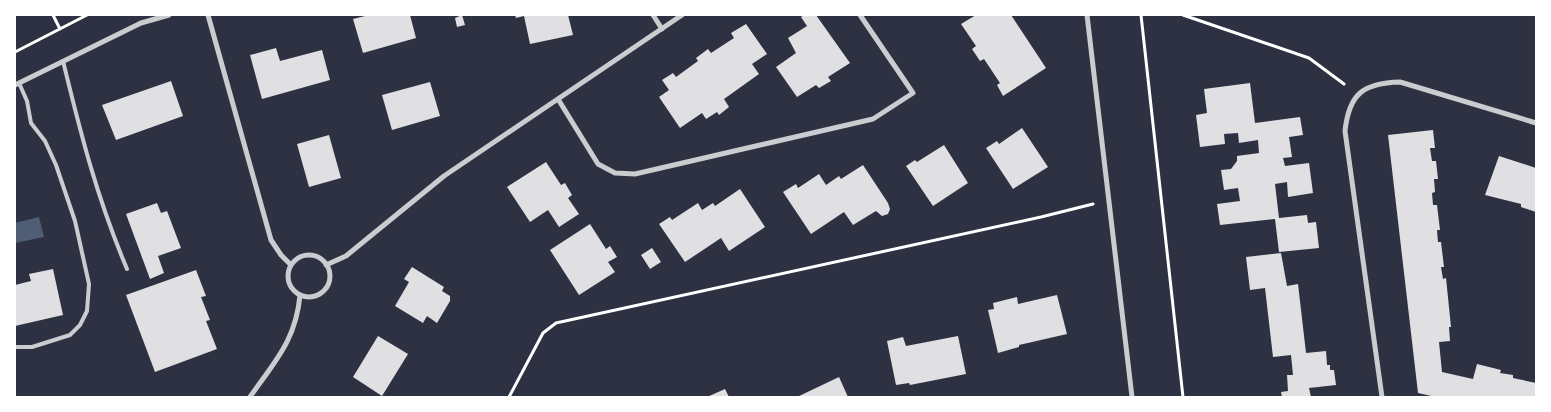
<svg xmlns="http://www.w3.org/2000/svg" width="1551" height="412" font-family="Lato,sans-serif">
<rect width="100%" height="100%" fill="#2d3142"/>
<path fill="#4f5d75" d="M39,217L44,237L15,243V223Z"/>
<path fill="#e0e0e3" d="M369,15H410L416,38L363,53L353,19Z
M462,15L465,25L457,27L455,18Z
M515,15H568L573,35L530,44L524,16L516,18Z
M804,15H816L850,63L828,77L831,81L819,88L816,85L797,97L776,67L796,53L788,38L807,26L801,17Z
M976,15H1011L1046,68L1003,96L997,85L1000,83L984,59L980,61L972,49L976,46L961,24Z
M746,24L767,54L752,64L759,74L724,99L729,107L719,115L717,112L706,119L702,113L680,128L659,97L669,90L662,80L673,73L676,77L698,61L696,58L708,49L711,53L734,38L731,33Z
M276,48L280,61L322,50L330,80L262,99L250,55Z
M171,81L183,116L116,140L102,105Z
M430,82L440,116L392,130L382,95Z
M1250,83L1255,123L1300,117L1303,135L1289,137L1292,157L1283,158L1285,166L1309,163L1313,193L1288,197L1287,182L1275,184L1279,218L1307,215L1308,223L1316,222L1319,248L1279,252L1275,219L1220,225L1217,204L1240,201L1238,188L1224,190L1221,170L1231,169L1237,161V156L1259,153L1258,140L1239,143L1238,133L1224,134L1225,144L1200,147L1196,115L1207,113L1204,89Z
M1022,128L1048,167L1013,189L986,148L997,141L999,144Z
M1433,130L1435,148H1430L1432,161H1436L1438,179H1434L1435,192L1432,193L1433,205H1437L1440,230H1437L1438,242H1441L1444,267H1441L1443,279L1446,278L1451,327H1449L1450,341L1439,342L1442,372L1473,379L1477,364L1501,370L1500,373L1513,375V378L1536,383V397H1436L1418,393L1388,135Z
M329,135L341,178L309,187L297,144Z
M944,145L968,183L933,206L906,166L915,160L917,162Z
M1499,156L1536,168V212L1521,207V204L1485,195Z
M546,162L561,185L565,183L572,195L568,198L579,214L559,227L548,210L530,222L507,187Z
M863,165L888,203L890,209L888,214L882,216L876,211L853,225L844,212L811,234L783,192L796,184L798,188L819,174L826,185L839,176L841,179Z
M740,189L765,227L729,251L721,238L685,262L659,224L670,217L672,220L698,203L702,210L713,203L715,206Z
M157,203L161,213L167,211L181,248L158,256L164,273L150,279L126,214Z
M590,224L606,249L610,246L617,257L608,262L615,272L579,295L550,250Z
M652,248L661,262L650,269L641,255Z
M1281,253L1287,286L1298,284L1306,353L1326,351L1327,365H1330V370H1334L1336,385L1309,388L1311,397H1282L1281,392L1288,391L1287,375H1293L1291,355L1273,357L1265,288L1250,290L1246,257Z
M412,267L444,287L442,291L450,296V301L437,323L427,316L423,323L395,306L409,282L404,279Z
M53,269L63,315L15,326V285L31,281L29,274Z
M196,270L206,296L201,297L210,320L206,321L217,349L155,372L126,295Z
M1057,295L1067,334L1019,345V347L998,353L988,310L994,309L993,303L1017,297L1018,304Z
M378,336L408,354L382,396L353,377Z
M958,336L966,374L910,385L909,383L896,385L887,341L903,337L906,346Z
M839,377L848,397H797Z
M725,389L729,397H707Z"/>
<g fill="none" stroke-linecap="round" stroke-linejoin="round">
<path stroke="#fff" stroke-width="3" d="M53,15L60,29
M1141,15L1183,397
M1183,15L1309,58L1344,84
M15,52L87,15
M509,397L543,333L556,323L1041,217L1093,204"/>
<path stroke="#caccd0" stroke-width="4" d="M63,61C81,135 97,198 127,269
M15,347H32L70,335L80,325L87,311L89,284L75,221L56,165L45,141L31,123L27,101L19,83"/>
<path stroke="#caccd0" stroke-width="5" d="M208,15L271,240L281,255L291,265
M653,15L662,29
M1087,15L1132,397
M15,85L141,23L169,15
M558,99L598,164L615,173L635,174L873,119L913,93L860,15
M288 276a21 21 0 1 1 42 0a21 21 0 1 1-42 0Z
M326,265L346,256L444,176L682,15
M250,397C275,361 296,340 300,295
M1382,397L1345,131C1349,94 1363,83 1400,82L1536,123"/>
</g>
<rect width="1551" height="412" fill="none" stroke="#ffffff" stroke-width="32"/>
</svg>
